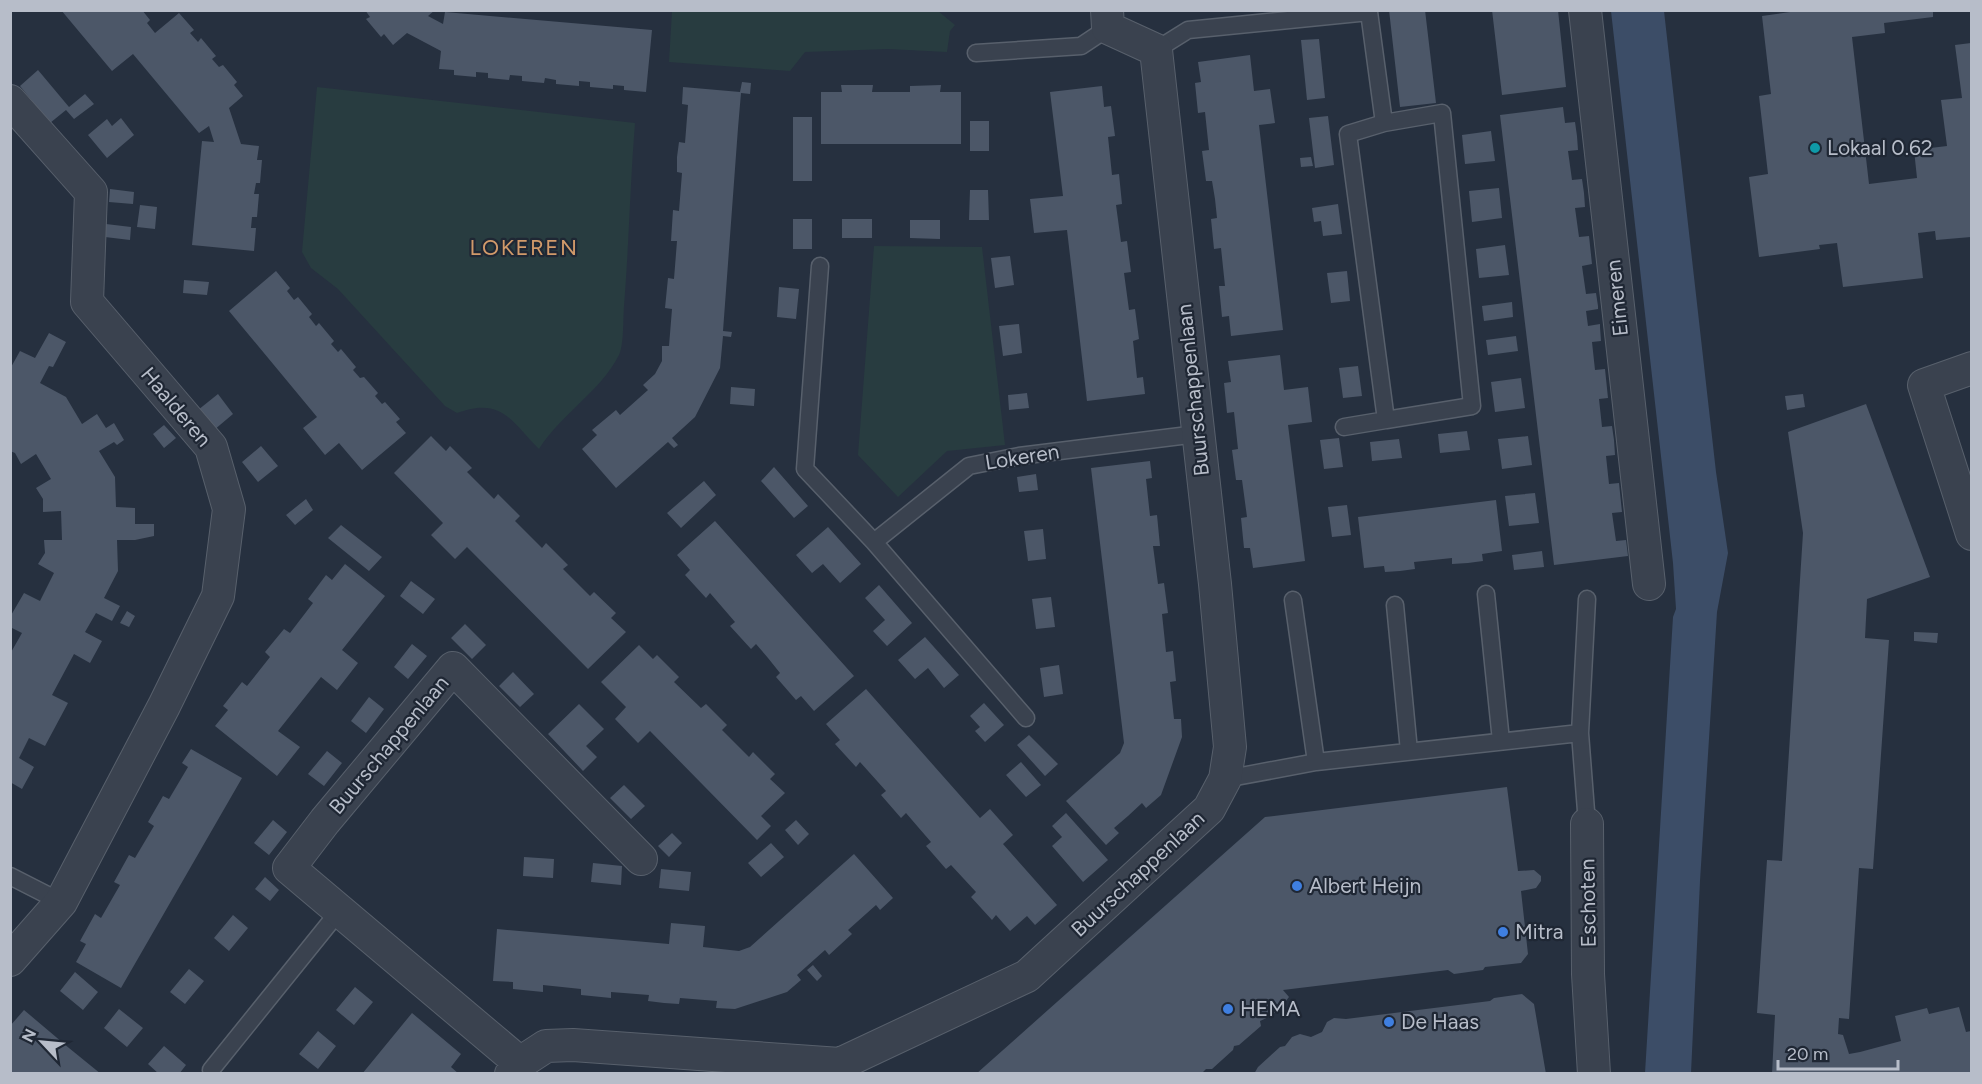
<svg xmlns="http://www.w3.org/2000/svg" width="1982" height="1084" font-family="Figtree,sans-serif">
<rect width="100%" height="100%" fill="#26303f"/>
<path fill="#283c40" d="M672,11H938L955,25L950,31L947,52L888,49L805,52L790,71L669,62Z
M317,87L635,123C630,184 629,245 624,306C623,319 624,345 619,355C600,392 561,414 539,449C510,420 502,397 457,413L445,406L338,289L311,268L302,252Z
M874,246L982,247L1005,445L947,451L898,497L858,455Z"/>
<path fill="#3c4d67" d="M1611,11H1664L1716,472L1728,553L1717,612L1700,881L1691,1073H1645L1673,617L1676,609L1673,563Z"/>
<path fill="#4c5768" d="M61,10H142L150,20L147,23L155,33L179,13L194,30L190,33L198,42L201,38L216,56L212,59L219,67L223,65L237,82L234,85L243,96L229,108L241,144L259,146L257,160H262L260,183H256L254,194H259L257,217H252L251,228H256L254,251L192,245L202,141L214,142L209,126L199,133L133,54L112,71Z
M365,10H435L428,16L443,24L445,12L652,30L646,92L624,90V86L613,85V89L590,87V82L579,81V86L556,84V80L545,78L544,83L522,81V76L510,75L509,80L488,78V73L476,72V77L454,75V70L439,69L441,51L407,33L393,45L384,34L381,37L366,19L370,17Z
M1389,10H1425L1436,103L1400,107Z
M1492,10H1558L1566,87L1502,95Z
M1790,10H1933V17L1884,23L1885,33L1852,37L1869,184L1917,178L1914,150L1947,146L1941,100L1962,98L1955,45L1971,43V237L1936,240L1935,231L1918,233L1923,278L1843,287L1837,243L1819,245L1820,249L1759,257L1749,177L1768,174L1759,96L1771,94L1762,16L1790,12Z
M1319,39L1325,98L1307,100L1301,40Z
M1250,55L1254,91L1270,89L1275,123L1259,125L1283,330L1231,336L1229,316L1222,317L1219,286H1225L1221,248L1214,249L1211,219L1217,218L1215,199L1212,181H1206L1202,151L1209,150L1205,112L1198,113L1195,83L1201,82L1198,62Z
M38,70L69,107L85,94L94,104L74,119L66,110L50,123L20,86Z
M742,82L751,83L750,94L741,93L738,128L723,331L732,332L731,337L723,336L720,368L695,417L672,438L678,445L674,448L668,442L616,488L582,449L597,435L592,430L616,410L620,415L648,390L643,385L655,374L662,361V346H669L672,309L665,308L668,278L674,279L677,241H671L673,210L679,211L682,173L677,172V157L679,142L685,143L688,105L682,104L683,87L740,92Z
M841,85H873L872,92H910V86L941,85L940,92H961V144H821V92H842Z
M1102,86L1104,107L1111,106L1115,136L1108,137L1112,175L1119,174L1122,204L1116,205L1121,242L1127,241L1129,257L1131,272L1124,273L1129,310L1135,309L1139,339L1133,341L1137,378L1143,377L1145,394L1087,401L1067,230L1034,233L1030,199L1063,196L1050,92Z
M1563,107L1565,123L1575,122L1577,136L1578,150L1568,151L1572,180L1582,179L1584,193L1585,207L1575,208L1579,237L1589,236L1592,264L1582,266L1586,294L1596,293L1598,306V309L1586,311L1588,326L1600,324V327L1601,341L1592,342L1595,370L1605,369L1608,398L1599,399L1602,427L1612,426L1614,440L1615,455L1606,456L1609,484L1619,483L1622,512L1612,513L1616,541L1626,540L1628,556L1554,565L1500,115Z
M1328,116L1334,165L1315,168L1309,118Z
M793,117H812V181H793Z
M121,118L134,135L107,158L88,135L107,119L112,126Z
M970,121H989V151H970Z
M1491,131L1495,161L1465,164L1462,135Z
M1311,157L1313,166L1301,167L1300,158Z
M1499,188L1502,218L1472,222L1469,191Z
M110,189L134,192L133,204L109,202Z
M970,190H988L989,220H969Z
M1338,204L1342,234L1323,236L1321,221L1314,222L1312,208Z
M140,205L157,207L155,229L137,227Z
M793,219H812V249H793Z
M842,219H872V238H842Z
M910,220H940V239L910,238Z
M106,224L131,227L130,240L105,237Z
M1505,245L1509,275L1479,278L1476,249Z
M1010,256L1014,285L995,288L991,258Z
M276,271L290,288L287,291L294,300L298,297L312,314L309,317L316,326L319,323L334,341L331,344L338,352L341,349L356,367L353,370L360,378L364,377L378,393L375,396L382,404L385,402L400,419L396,422L406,433L362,470L339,443L325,455L303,428L317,417L229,311Z
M1347,271L1350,301L1331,303L1327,273Z
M184,280L209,282L207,295L183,293Z
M779,287L799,289L796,319L777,317Z
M1512,302L1513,317L1484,321L1482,306Z
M1019,324L1022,353L1003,356L999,326Z
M49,333L66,342L53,367L49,366L40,383L66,397L82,424L97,414L106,428L114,423L124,440L117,445L114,442L99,451L115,477L116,507L135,508V524H154V536L135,540H117L118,571L104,598L120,606L112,621L96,613L85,632L102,641L90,663L74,654L52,695L68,703L45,746L29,738L19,758L34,767L22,789L10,782V654L22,633L10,627V617L24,593L40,601L54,573L38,564L45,553L44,540H62L61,511L43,512V499L36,488L51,479L36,454L21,464L15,453L10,451V369L20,351L35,358Z
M1516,336L1518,351L1488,355L1486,340Z
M1280,355L1284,390L1308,387L1312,422L1288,425L1305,561L1253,568L1250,548H1244L1241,518L1247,517L1242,480H1236L1232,450L1238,449L1234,412L1227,413L1224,383L1231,382L1228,361Z
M1358,366L1362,396L1343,398L1339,368Z
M1521,378L1525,408L1495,412L1491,382Z
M731,387L755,389L754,406L730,404Z
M1027,393L1029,408L1009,410L1008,395Z
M218,394L233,414L214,430L198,410Z
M1803,394L1805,407L1787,410L1785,396Z
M1866,404L1930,577L1867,599L1865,638L1889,640L1873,869L1859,868L1849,1019L1839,1018L1838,1034L1843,1035L1849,1054L1860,1052L1901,1041L1895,1016L1927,1008L1929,1014L1959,1007L1966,1032L1971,1031V1074H1772L1775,1015L1757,1013L1767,860L1782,861L1803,533L1788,432Z
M164,425L176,438L164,448L153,434Z
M1467,431L1470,450L1440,453L1438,434Z
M431,436L446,451L450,446L472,468L467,472L494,499L498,494L520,516L515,521L542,548L546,543L568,565L563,569L590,596L594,592L616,613L611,618L626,632L588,669L467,547L455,559L431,535L443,523L394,473Z
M1528,436L1532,465L1502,469L1498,439Z
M1339,438L1343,467L1324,469L1320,440Z
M1399,439L1402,458L1372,461L1370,442Z
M261,446L278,466L258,482L242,462Z
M1150,461L1152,478L1146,479L1150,516L1157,515L1160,546H1153L1158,584L1164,583L1168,613L1162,614L1166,652L1173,651L1176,681L1170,682L1174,719H1181L1182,737L1161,795L1146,808L1142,803L1128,816L1114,828L1119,833L1106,845L1066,801L1120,753L1124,743L1091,468Z
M774,467L808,506L794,518L761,481Z
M1036,474L1038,490L1019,492L1017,477Z
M704,481L716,495L681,528L667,513Z
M1535,493L1539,523L1509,526L1505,496Z
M306,499L313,510L295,525L286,515Z
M1496,500L1502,551L1482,554L1483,561L1468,563L1452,564V558L1414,562L1415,569L1400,571L1385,572L1384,566L1364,568L1358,517Z
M1347,505L1351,535L1332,537L1328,507Z
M715,521L854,676L814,711L801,696L796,700L776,677L780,673L768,658L756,644L751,649L730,626L735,622L710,593L706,598L685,575L690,570L677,555Z
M341,525L382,557L369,571L328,538Z
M828,527L861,564L840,583L823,564L812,573L796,555Z
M1043,529L1046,559L1028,561L1024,531Z
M1542,551L1544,567L1514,570L1512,555Z
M345,564L385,596L342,650L358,663L337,690L321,677L278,731L300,747L277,776L215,726L228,710L223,706L242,682L247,686L270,657L265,652L284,629L290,633L313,603L308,599L326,575L332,580Z
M411,581L435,599L423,614L400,596Z
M879,585L912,623L887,646L873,631L885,620L865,598Z
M1051,597L1055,627L1036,629L1032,599Z
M127,611L135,616L129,627L120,623Z
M465,624L486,645L472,659L451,638Z
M1914,632L1938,633L1937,643L1914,641Z
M925,637L959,675L944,688L928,668L915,679L898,660Z
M412,644L427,656L408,679L394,667Z
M639,645L653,659L657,655L679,677L674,682L701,708L706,704L727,725L722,730L749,757L753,752L775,774L770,779L785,793L761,816L771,826L757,840L650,731L638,743L615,719L626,707L601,682Z
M1059,665L1063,694L1044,697L1040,668Z
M513,672L534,694L520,707L499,686Z
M866,689L980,818L990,809L1013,835L1003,844L1057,905L1035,925L1027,916L1010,931L996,915L992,920L971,897L976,892L951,865L946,869L926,846L931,842L918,827L906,813L901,818L881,795L886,791L860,762L856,767L835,744L840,740L826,724Z
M369,697L384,709L366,733L351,721Z
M984,703L1004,725L985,742L975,731L980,727L970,716Z
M579,704L604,729L586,746L597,757L583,771L548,734Z
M1029,735L1058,764L1045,776L1017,745Z
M191,749L242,778L121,988L76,962L86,944L80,941L95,914L101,918L120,885L114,882L129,855L135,858L154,826L148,822L163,796L169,799L188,767L182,763Z
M327,751L342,763L324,786L308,774Z
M1021,762L1041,785L1026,797L1006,775Z
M624,785L645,806L631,819L610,798Z
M1507,787L1518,871L1534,870L1541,876V881L1536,888L1521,891L1528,954L1521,963L1485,967L1483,970L1454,974L1448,970L1283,990L1289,997L1282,1006L1271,1016L1260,1021L1261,1026L1239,1045L1234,1046L1233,1050L1212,1069H1206L1201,1074H976L1265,817Z
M1066,813L1108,860L1083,882L1052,846L1062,837L1052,826Z
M273,820L287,832L269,855L254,843Z
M796,820L809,834L798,845L785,830Z
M672,833L682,843L669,857L658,846Z
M771,843L784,857L761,877L748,863Z
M854,854L893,898L880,910L876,905L848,930L852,934L829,955L825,950L797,975L801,980L787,992L735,1009L716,1008L717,1001L680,998L679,1004L664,1003L648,1001L649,995L611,992V998L581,995V989L543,985V992L513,989V982L493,981L497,929L669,944L671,923L705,926L703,947L739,951L750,947Z
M524,857L554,859L553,878L523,876Z
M593,863L622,866L621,885L591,882Z
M661,869L691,872L689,891L659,888Z
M265,877L279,890L270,901L255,889Z
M233,915L248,928L229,951L214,938Z
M813,965L822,976L817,981L807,970Z
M189,969L204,981L185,1004L170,992Z
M75,972L98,992L83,1010L60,991Z
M355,987L373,1002L354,1025L336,1010Z
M1522,994L1534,1004L1546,1074H1254L1258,1067L1280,1047L1285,1046L1292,1037L1300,1034L1311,1037L1322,1032L1327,1022L1334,1018L1346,1019L1490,1001L1494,998Z
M119,1009L143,1028L127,1047L104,1028Z
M24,1010L69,1048L101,1074H10V1026Z
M412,1013L461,1054L451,1067L459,1074H362Z
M318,1031L336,1046L318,1069L299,1054Z
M164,1046L186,1065L179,1074H159L148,1064Z"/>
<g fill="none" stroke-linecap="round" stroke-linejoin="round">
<g stroke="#58606c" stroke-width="19">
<path id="lane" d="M1156,50L1188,30L1369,12L1384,123L1442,113L1472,406L1386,420L1348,134L1384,123
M976,53L1081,46L1108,28
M820,266L805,469L874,542L1026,718
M1344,427L1386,420
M874,542L969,466L1019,456L1197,434
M1486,594L1501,741
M1293,600L1316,762
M1395,605L1409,751
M1580,733L1587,599
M1225,779L1316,762L1580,733L1587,824
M10,876L61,902
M211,1070L340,910"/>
</g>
<g stroke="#58606c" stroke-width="34">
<path id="street" d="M1585,10L1649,584
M10,101L91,192L87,302L211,447L229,509L218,596L164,706L61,902L10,960
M1972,368L1924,385L1972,534
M1587,824L1588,974L1594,1074
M520,1063L289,868L325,821L453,668L641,859
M511,1074L520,1063L546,1046L573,1045L840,1064L1027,976L1209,809L1225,779L1230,747L1215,584L1156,50L1108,28L1107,10"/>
</g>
<use href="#lane" stroke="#3a424f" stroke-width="16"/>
<use href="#street" stroke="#3a424f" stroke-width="32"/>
</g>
<circle fill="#0f9aa8" stroke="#1f2734" stroke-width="2" cx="1815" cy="148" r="6"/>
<g fill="#3f7fe0" stroke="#1f2734" stroke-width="2">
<circle cx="1297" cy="886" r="6"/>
<circle cx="1503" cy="932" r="6"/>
<circle cx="1228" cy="1009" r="6"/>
<circle cx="1389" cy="1022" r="6"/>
</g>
<g text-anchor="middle" stroke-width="4.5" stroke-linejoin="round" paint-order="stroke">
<g font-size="21" fill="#b7bdc9" stroke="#1f2734" text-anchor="start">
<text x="1827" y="155">Lokaal 0.62</text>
<text x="1309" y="893">Albert Heijn</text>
<text x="1515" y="939">Mitra</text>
<text x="1240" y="1016">HEMA</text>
<text x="1401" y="1029">De Haas</text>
</g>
<g font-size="21" fill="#b7bdc9" stroke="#1f2734">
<text transform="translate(1617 298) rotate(-96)" y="7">Eimeren</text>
<text transform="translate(1193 390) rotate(-96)" y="7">Buurschappenlaan</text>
<text transform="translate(176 407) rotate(50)" y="7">Haalderen</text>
<text transform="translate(1022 457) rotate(-9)" y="7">Lokeren</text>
<text transform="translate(389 745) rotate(-50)" y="7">Buurschappenlaan</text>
<text transform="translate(1138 874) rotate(-43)" y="7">Buurschappenlaan</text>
<text transform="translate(1588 903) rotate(-91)" y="7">Eschoten</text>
</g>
<g font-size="22" letter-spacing="1.5" fill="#d19a6a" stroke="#1f2734">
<text x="524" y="255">LOKEREN</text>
</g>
</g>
<rect width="1982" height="1084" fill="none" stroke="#b7bdc9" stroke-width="24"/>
<g transform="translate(42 1042) rotate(296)" stroke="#1f2734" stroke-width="4.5" paint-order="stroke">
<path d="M0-4.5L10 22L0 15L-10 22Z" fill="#b7bdc9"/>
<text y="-9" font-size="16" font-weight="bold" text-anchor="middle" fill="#b7bdc9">N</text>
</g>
<path d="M1778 1060v9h120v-9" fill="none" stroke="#b7bdc9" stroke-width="3"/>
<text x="1787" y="1060" font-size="18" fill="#b7bdc9" stroke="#1f2734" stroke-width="4.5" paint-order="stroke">20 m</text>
</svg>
